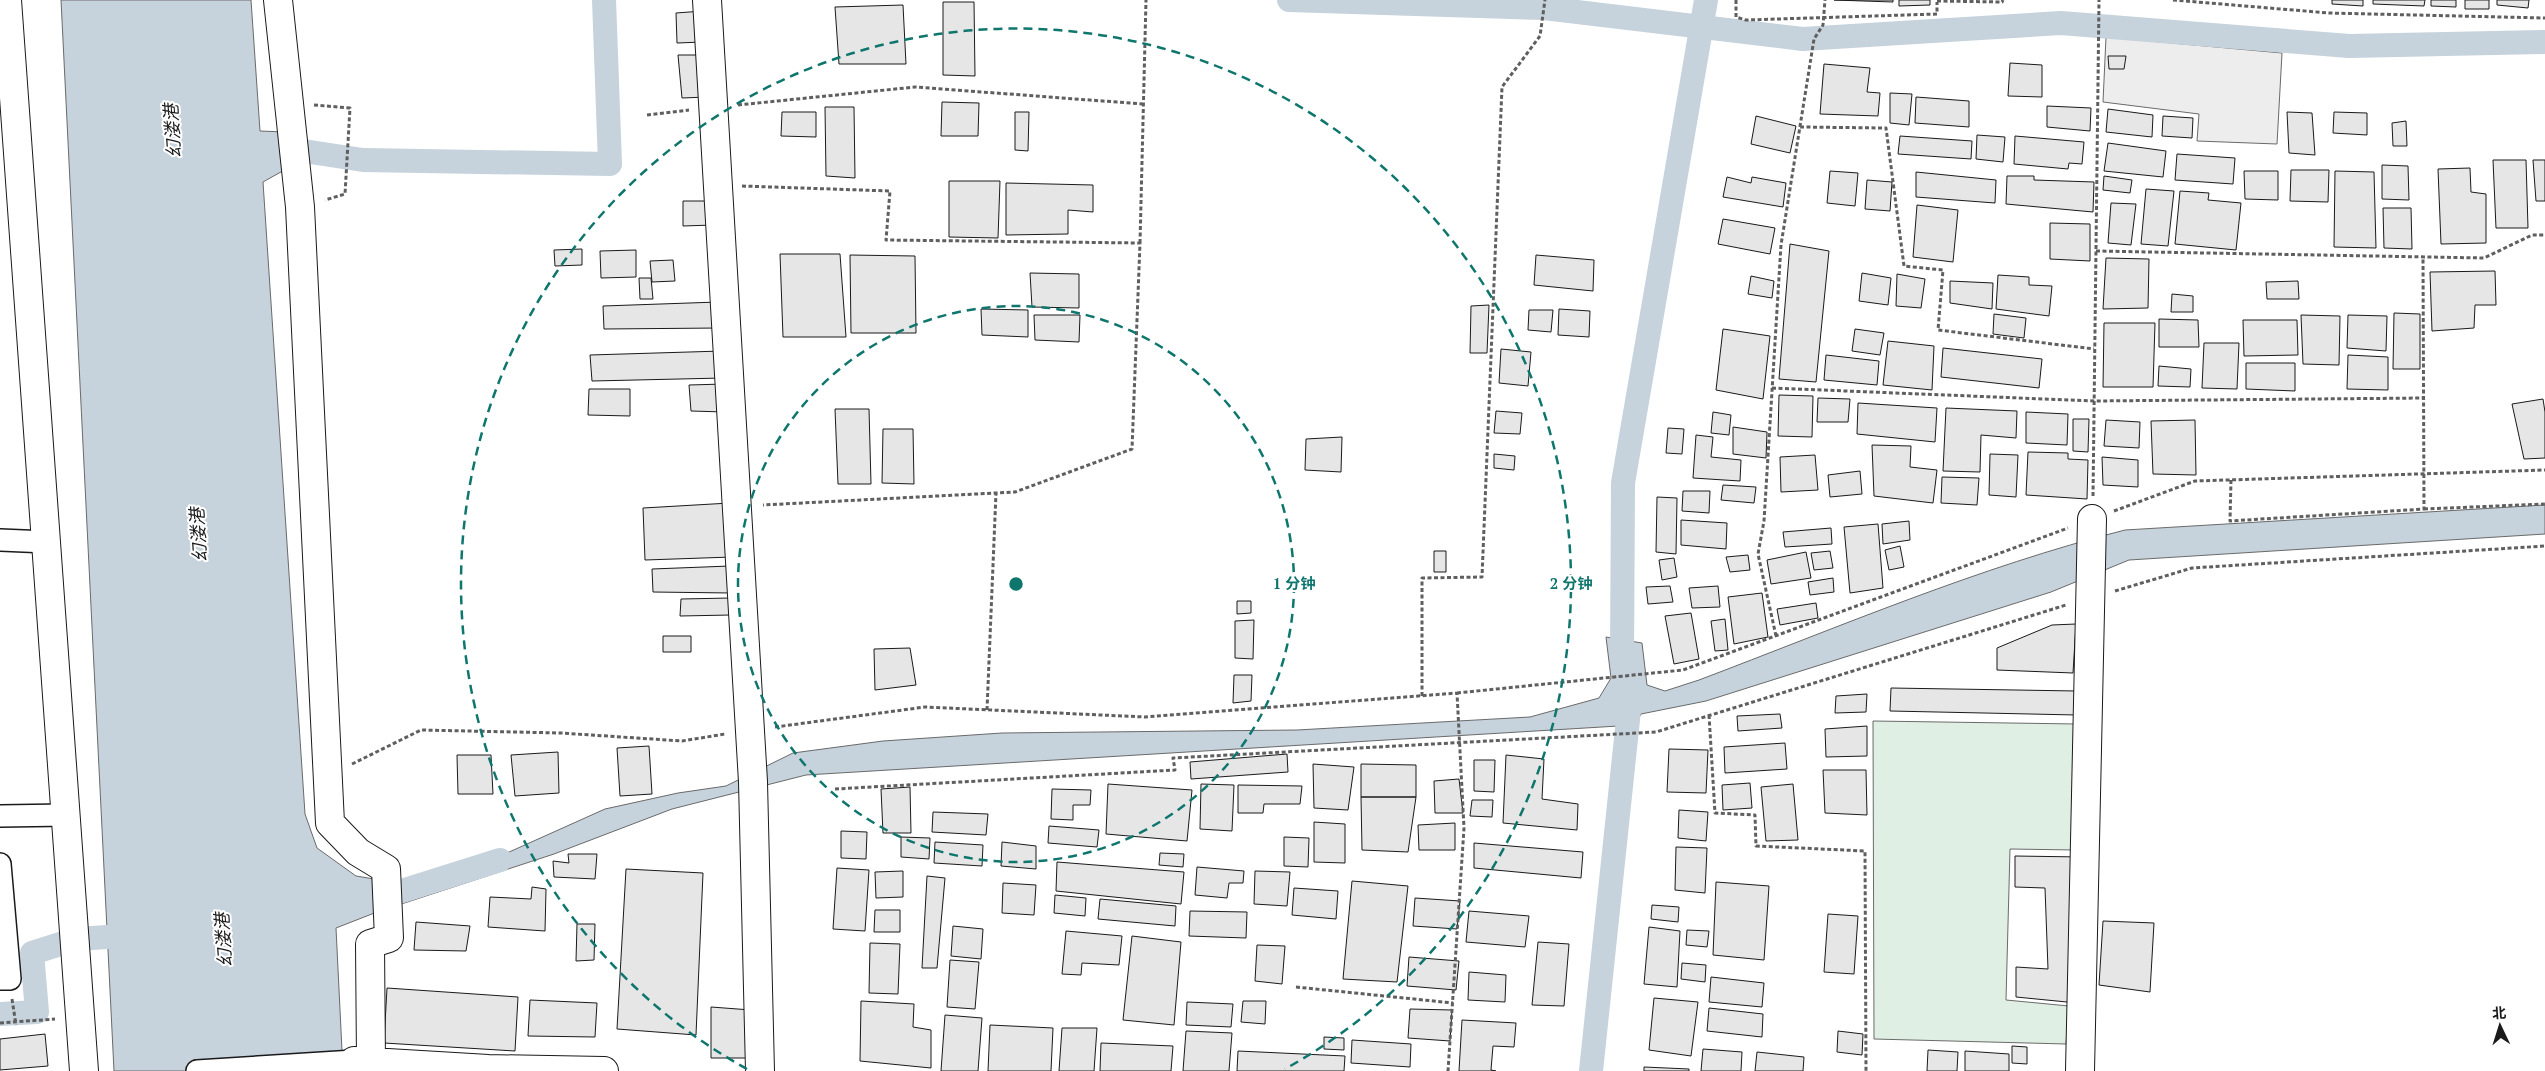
<svg xmlns="http://www.w3.org/2000/svg" width="2545" height="1071" font-family="'PT Serif','Noto Sans SC',serif">
<rect width="100%" height="100%" fill="#fff"/>
<path fill="#e0efe3" stroke="#6a6a6a" d="M1873,721L2077,724L2075,850L2010,849L2006,1000L2069,1006L2066,1044L1874,1039Z"/>
<path fill="#ededed" stroke="#6a6a6a" d="M2106,37L2282,53L2277,144L2197,141L2199,114L2103,102Z"/>
<path fill="#c6d2dc" stroke="#6a6a6a" d="M61,0H251L260,131L285,132L288,168L263,182L305,814L317,848L356,876L429,888L605,809L678,793L726,786L793,753L883,741L1002,733L1297,730L1530,717L1599,698L1611,678L1606,637L1642,643L1647,685L1665,691L1699,680C1839,627 1979,567 2125,530L2545,505V534L2129,560L2051,592L1706,701L1641,714L1635,725L806,775L672,809L554,854L377,912L336,928L343,1071H114Z"/>
<g fill="none" stroke-linecap="round" stroke-linejoin="round">
<path stroke="#c6d2dc" stroke-width="24" d="M1289,0L1544,8L1803,39L2061,23L2349,46L2545,42
M277,147L363,160L610,164L604,0
M386,896L500,860
M0,1014L37,1012L32,953L76,939L139,935
M1591,1071L1629,710L1622,658L1623,483L1706,0"/>
</g>
<path fill="#e6e6e6" stroke="#1a1a1a" d="M1834,0H1893V2Z
M1899,0H1930V5L1899,6Z
M2332,0H2363V6L2332,4Z
M2373,0H2425L2424,6L2373,4Z
M2431,0H2456V7L2431,6Z
M2465,0H2489V9H2465Z
M2497,0H2529L2528,8L2497,5Z
M943,2H974L975,76L943,75Z
M903,5L906,64H839L835,7Z
M703,11V42L677,43L676,13Z
M678,55H704L707,97L682,98Z
M2108,56H2126L2124,69H2109Z
M2010,63L2042,65V97L2008,96Z
M1824,64L1870,68L1867,92L1880,93L1878,116L1820,114Z
M1890,93L1912,94L1909,125L1890,123Z
M1916,97L1969,101V127L1915,123Z
M942,102L979,103L978,136H941Z
M2047,106L2091,108L2090,131L2047,127Z
M825,107H854L855,178L826,176Z
M2108,109L2153,115L2152,137L2106,132Z
M782,112H816V137L781,136Z
M1015,112H1029L1028,151L1015,150Z
M2287,112L2312,113L2315,155L2289,153Z
M2334,112L2367,113V135L2333,133Z
M1756,116L1796,126L1790,153L1751,144Z
M2163,116L2193,118L2192,138L2162,136Z
M2406,121L2407,146H2393L2392,123Z
M1977,135L2005,137L2003,162L1976,159Z
M1900,136L1972,141L1971,159L1898,154Z
M2015,136L2084,142L2082,164L2069,163L2068,169L2014,164Z
M2108,143L2166,151L2163,177L2104,171Z
M2177,154L2235,158L2233,184L2175,180Z
M2493,160H2526L2528,228H2496Z
M2533,160H2545V201H2536Z
M2382,165L2408,166L2409,200L2382,199Z
M2470,168L2471,192L2486,194V243L2441,244L2438,169Z
M2291,170H2329L2328,202L2290,201Z
M1830,171L1858,173L1855,206L1827,203Z
M2244,171H2278V200L2245,199Z
M2335,171L2374,172L2376,248L2334,247Z
M1916,172L1996,180L1995,203L1916,197Z
M2007,176H2034V180L2094,182L2093,212L2006,204Z
M2104,176L2132,180L2130,193L2103,190Z
M1727,177L1751,183L1752,177L1786,183L1783,207L1723,197Z
M1867,180L1892,182L1890,211L1865,209Z
M949,181H1000L998,238L949,237Z
M1006,183L1093,185V212L1068,210V234L1006,235Z
M2146,189L2174,191L2168,246L2141,244Z
M2180,191L2209,193L2208,200L2241,203L2236,250L2175,244Z
M683,201H713V225L683,226Z
M2111,203L2136,204L2131,245L2108,243Z
M1917,205L1958,210L1953,262L1913,257Z
M2383,208H2411L2412,249L2384,248Z
M1723,219L1775,228L1770,254L1718,244Z
M2050,223L2090,224V261L2050,259Z
M1790,244L1829,251L1816,382L1779,379Z
M582,249V265L555,266L554,250Z
M636,250V277L601,278L600,251Z
M780,254H840L846,337H783Z
M850,255L915,256L916,333H851Z
M1536,255L1594,260L1593,291L1534,285Z
M2106,258L2149,259L2148,308L2103,309Z
M673,260L675,281L652,282L650,261Z
M2495,271L2496,305H2475L2474,328L2432,331L2430,272Z
M1030,273L1079,274V308L1032,307Z
M1862,273L1891,278L1888,305L1859,301Z
M1897,274L1925,279L1921,308L1896,306Z
M1998,275L2029,277V285L2052,286L2049,316L1996,309Z
M1751,276L1774,281L1772,298L1748,294Z
M639,278H651L653,299H640Z
M1950,281L1993,283L1992,309L1950,303Z
M2298,281L2299,299H2267L2266,282Z
M2172,294L2193,296V312H2171Z
M718,302L719,328L604,329L603,306Z
M1489,305L1487,353H1470L1471,306Z
M981,309L1028,310V337L982,335Z
M1559,309L1590,311L1589,337L1558,335Z
M1529,310H1553L1551,332L1528,330Z
M2394,313L2420,314V369H2393Z
M1994,314L2026,318L2024,338L1993,334Z
M1034,315H1080L1079,342L1035,340Z
M2301,315L2340,316L2339,365L2303,364Z
M2348,315L2387,316L2386,351L2347,348Z
M2159,319L2198,320L2199,347H2159Z
M2243,320H2297L2298,355L2244,356Z
M2104,323H2155L2153,387H2103Z
M1723,329L1770,336L1763,399L1716,390Z
M1855,329L1884,333L1880,355L1852,351Z
M1888,341L1934,346L1932,390L1883,385Z
M2204,343H2239L2237,389L2202,388Z
M1943,348L2042,359L2039,388L1941,377Z
M1501,349L1531,352L1528,386L1499,383Z
M722,351L723,378L592,381L590,355Z
M1826,355L1879,361L1877,385L1824,380Z
M2348,355L2388,357V390L2347,389Z
M2246,363H2295V391L2246,389Z
M2159,366L2191,369L2190,387L2158,386Z
M724,384L725,412L691,411L689,385Z
M589,389H630V416L588,415Z
M1779,395L1813,396L1812,437L1778,436Z
M1818,398L1850,399L1848,422H1817Z
M2543,399L2545,412V458L2524,459L2512,404Z
M1858,403L1937,408L1935,442L1857,434Z
M1946,408L2017,411L2016,438L1981,435L1980,472L1943,471Z
M835,409H869L871,484H838Z
M1496,411L1522,413L1520,434L1494,433Z
M1713,412L1731,415L1729,435L1711,433Z
M2026,412L2068,414L2067,445L2026,443Z
M2073,419H2089L2088,452L2073,451Z
M2106,420L2140,422L2139,448L2104,446Z
M2195,420L2196,475L2153,474L2151,421Z
M1733,427L1767,432L1766,458L1733,454Z
M1668,428L1684,429L1682,454L1666,453Z
M883,429H913L914,484L882,483Z
M1696,435L1713,437L1711,457L1741,460L1740,481L1693,478Z
M1342,437L1341,472L1305,470L1306,439Z
M1872,445L1911,446L1910,467L1937,470L1933,503L1874,496Z
M2028,452L2068,453V459L2088,460L2087,499L2026,495Z
M1494,454L1515,456L1514,470L1494,468Z
M1990,454L2018,455L2016,497L1989,495Z
M1815,455L1818,490L1781,492L1780,457Z
M2102,457L2138,460V487L2103,485Z
M1860,471L1862,494L1830,497L1828,475Z
M1942,477L1979,478L1977,505L1941,503Z
M1723,485L1756,487L1754,503L1721,500Z
M1683,491H1710L1709,513L1682,511Z
M1657,497L1677,498L1676,554L1656,552Z
M730,503L732,557L645,560L643,508Z
M1681,520L1727,523L1726,549L1681,545Z
M1909,521L1910,540L1883,544L1882,524Z
M1878,524L1883,588L1850,593L1844,527Z
M1831,528L1832,544L1785,547L1783,532Z
M1900,546L1904,567L1889,570L1885,550Z
M1434,551H1446V572H1434Z
M1830,551L1833,568L1814,570L1811,553Z
M1806,552L1811,578L1771,584L1767,560Z
M1748,555L1750,570L1730,572L1726,557Z
M1674,558L1677,577L1662,580L1659,560Z
M730,566L731,593L653,592L652,569Z
M1833,578L1834,592L1810,595L1808,582Z
M1670,586L1673,602L1648,604L1646,587Z
M1718,586L1720,607L1692,608L1689,588Z
M1762,593L1768,637L1734,644L1728,597Z
M730,598L731,615L680,616L681,599Z
M1237,601H1251V613L1237,614Z
M1816,603L1818,618L1780,625L1777,609Z
M1691,613L1699,659L1674,664L1665,616Z
M1725,619L1728,650L1715,651L1711,621Z
M1254,620L1253,659L1235,658V621Z
M2076,624L2073,673L1997,670V648L2052,625Z
M663,636H691V652H663Z
M910,648L916,685L875,690L874,649Z
M1234,675H1252L1251,701L1233,703Z
M1891,688L2077,691V715L1890,711Z
M1867,694L1866,712L1835,713L1836,696Z
M1780,714L1782,728L1738,731L1737,716Z
M1867,726V756L1826,757L1825,729Z
M1785,743L1787,769L1725,773L1724,747Z
M649,746L652,794L620,796L617,748Z
M1669,749L1708,750L1706,793L1667,792Z
M558,752L559,793L515,796L511,755Z
M1287,754L1288,772L1191,779L1190,762Z
M457,755H491L493,794H458Z
M1506,755L1544,759L1542,799L1578,804L1577,830L1503,823Z
M1474,760H1495L1494,792L1474,791Z
M1313,764L1354,767L1348,810L1314,808Z
M1361,764L1416,765V797H1361Z
M1823,770H1866L1867,815L1825,813Z
M1459,779L1463,813H1435L1434,781Z
M1750,783L1752,808L1723,810L1722,785Z
M1108,784L1192,790L1187,841L1106,834Z
M1201,784L1234,785L1232,831L1200,829Z
M1793,784L1798,840L1766,841L1761,787Z
M1238,785L1302,786L1300,804H1264L1263,813H1238Z
M910,787L911,833H883L881,789Z
M1052,789L1091,790L1090,805H1073V820L1051,819Z
M1361,797H1416L1408,852L1362,850Z
M1472,800H1493L1492,817L1470,816Z
M1679,810L1708,812L1706,841L1678,838Z
M933,812L988,814L986,835L932,832Z
M1314,822L1345,824V863L1314,862Z
M1455,823V850H1419L1418,825Z
M1049,826L1099,830L1097,847L1048,843Z
M841,831L867,832L866,859L841,858Z
M901,837L930,838L929,859L901,857Z
M1284,837L1309,838L1308,867L1284,866Z
M935,842L983,845L982,866L934,863Z
M1002,842L1036,846V869L1001,866Z
M1474,843L1583,852L1581,878L1474,868Z
M1676,847L1707,848L1705,893L1675,890Z
M1160,853L1184,854L1183,867L1159,865Z
M568,854H597L595,879L554,877L553,861L569,863Z
M2015,856L2082,857L2077,1003L2016,997V967L2048,969L2045,888L2015,887Z
M1057,862L1184,872L1181,904L1056,891Z
M1197,867L1244,871L1243,883H1229L1227,898L1195,895Z
M837,868L869,870L865,931L833,929Z
M626,869L703,873L696,1035L617,1029Z
M903,871V897L876,898L875,872Z
M1255,871L1290,872L1287,906L1254,904Z
M927,876L945,878L937,968H922Z
M1352,881L1408,886L1397,982L1343,979Z
M1716,882L1769,886L1764,960L1713,955Z
M1003,883L1036,885L1034,915L1002,913Z
M532,887L546,889L545,931L488,927L490,897L531,899Z
M1294,888L1338,891L1336,919L1292,915Z
M1055,895L1086,898L1085,916L1054,913Z
M1415,898L1460,901L1457,929L1413,926Z
M1100,899L1176,906L1175,926L1098,919Z
M1652,905L1679,907L1678,922L1651,919Z
M875,910H900V932H874Z
M1190,911L1247,912L1246,938L1189,936Z
M1469,911L1529,916L1525,947L1466,942Z
M1828,914L1858,916L1854,974L1824,972Z
M2103,921L2154,923L2150,992L2099,985Z
M416,922L470,926L466,951L414,950Z
M577,924H595L594,960L576,961Z
M953,926L983,929L981,959L951,956Z
M1649,927L1680,931L1677,987L1644,984Z
M1687,930L1709,931L1707,947L1686,945Z
M1066,931L1122,936L1119,965L1082,963L1081,975L1062,974Z
M1132,936L1181,942L1174,1025L1123,1020Z
M1538,942L1569,944L1564,1006L1532,1005Z
M870,943L900,944L898,994L869,993Z
M1257,945L1285,946L1282,984L1255,981Z
M1409,957L1459,961L1456,990L1407,986Z
M950,960L979,962L975,1009L947,1007Z
M1682,963L1706,965L1705,982L1681,979Z
M1469,972L1506,975L1505,1002L1468,1000Z
M1711,977L1764,983L1762,1007L1709,1002Z
M387,988L518,997L515,1051L384,1043Z
M1654,998L1698,1002L1691,1056L1649,1050Z
M530,1000L597,1003L595,1037L528,1036Z
M861,1001L914,1004L913,1027L931,1030V1068L860,1061Z
M1243,1001H1266L1265,1024L1241,1022Z
M1187,1002L1233,1004L1231,1027L1186,1025Z
M711,1007L751,1010L749,1058H711Z
M1709,1008L1763,1014L1762,1037L1707,1031Z
M1410,1009L1452,1010L1450,1041L1408,1038Z
M945,1015L982,1018L978,1071H941Z
M1462,1020L1516,1023L1514,1047L1493,1046L1491,1070L1496,1071H1459Z
M990,1025L1053,1028L1051,1071H988Z
M1062,1028H1097L1094,1071H1059Z
M1186,1031L1232,1033L1229,1071H1183Z
M1838,1031L1863,1034L1862,1055L1837,1052Z
M45,1034L48,1066L0,1070V1039Z
M1324,1037L1344,1038V1050L1324,1049Z
M1352,1040L1411,1044L1410,1067L1351,1063Z
M1101,1043L1173,1046L1171,1071H1100Z
M2012,1046L2027,1047V1064L2012,1063Z
M1703,1049L1742,1052L1741,1071H1701Z
M1928,1050L1958,1052L1957,1071H1927Z
M1238,1051L1345,1056L1344,1071H1237Z
M1965,1051L2009,1054V1071H1965Z
M1757,1052L1804,1057L1803,1071H1755Z
M1644,1067L1689,1069V1071H1644Z"/>
<g fill="none" stroke-linecap="round" stroke-linejoin="round">
<g stroke="#1a1a1a" stroke-width="24">
<path id="street" d="M0,540L47,542
M0,816L67,815
M0,864L10,979H0
M197,1071L354,1061L355,1071"/>
</g>
<g stroke="#1a1a1a" stroke-width="30">
<path id="secondary" d="M7,0L84,1071
M278,0L300,207L330,823L358,852L386,869L389,938L370,944L371,1062
M707,0L753,782L760,1071
M354,1061L488,1069L604,1071
M2080,1071L2092,519"/>
</g>
<path stroke="#5f5f5f" stroke-width="3" stroke-dasharray="4 2.5" stroke-linecap="butt" d="M1736,0V17L1746,20L1937,14V2
M2173,0L2329,13L2545,18
M1937,1L2002,2L2003,0
M314,105L350,108L345,194L325,200
M738,105L915,87L1143,104
M647,115L689,110
M1800,127L1886,128L1904,266L1943,270L1938,330L2094,349
M742,186L890,191L886,240L1140,243L1132,449L1015,492L763,505
M1140,243L1146,0
M2096,251L2484,258L2532,235H2545
M1772,388L2094,401L2424,398
M2231,480L2230,521L2424,509L2423,257
M2093,496L2099,0
M2424,509L2545,504
M2114,511L2195,481L2545,470
M2115,591L2192,568L2545,546
M1776,636L1758,554L1764,521L1781,245L1814,39L1823,25L1825,0
M1457,693L1683,670L2068,528
M1422,696V578L1482,577L1502,87L1540,36L1545,0
M987,710L996,493
M1709,715L1715,813L1755,815L1756,846L1865,851L1866,1071
M775,727L925,707L1145,717L1457,693L1464,828L1448,1071
M352,764L421,730L561,733L682,741L725,734
M835,789L1175,770L1173,758L1656,732L2066,605
M1296,987L1453,1003
M12,999L16,1025
M0,1023L55,1019"/>
<use href="#street" stroke="#fff" stroke-width="21"/>
<use href="#secondary" stroke="#fff" stroke-width="28"/>
</g>
<g fill="none" stroke="#0f766e" stroke-width="2.5" stroke-dasharray="9 6">
<circle cx="1016" cy="584" r="278"/>
<path d="M747 1069A555 555 0 1 1 1285 1069"/>
</g>
<g text-anchor="middle" stroke-width="4" stroke-linejoin="round" paint-order="stroke">
<g font-size="18" font-style="italic" fill="#1a1a1a" stroke="#fff">
<text transform="translate(173 131) rotate(-94)" y="6">幻溇港</text>
<text transform="translate(199 535) rotate(-94)" y="6">幻溇港</text>
<text transform="translate(224 940) rotate(-94)" y="6">幻溇港</text>
</g>
</g>
<circle cx="1016" cy="584" r="8" fill="#0f766e" stroke="#fff" stroke-width="2.5"/>
<g font-size="15" text-anchor="middle" font-weight="bold" fill="#0f766e" stroke="#fff" stroke-width="4" stroke-linejoin="round" paint-order="stroke">
<text x="1294" y="589">1 分钟</text>
<text x="1571" y="589">2 分钟</text>
</g>
<g transform="translate(2500 1026) rotate(356)" stroke="#ffffff" stroke-width="4" paint-order="stroke">
<path d="M0-4L9 19L0 12L-9 19Z" fill="#1a1a1a"/>
<text y="-8" font-size="14" font-weight="bold" text-anchor="middle" fill="#1a1a1a">北</text>
</g>
</svg>
